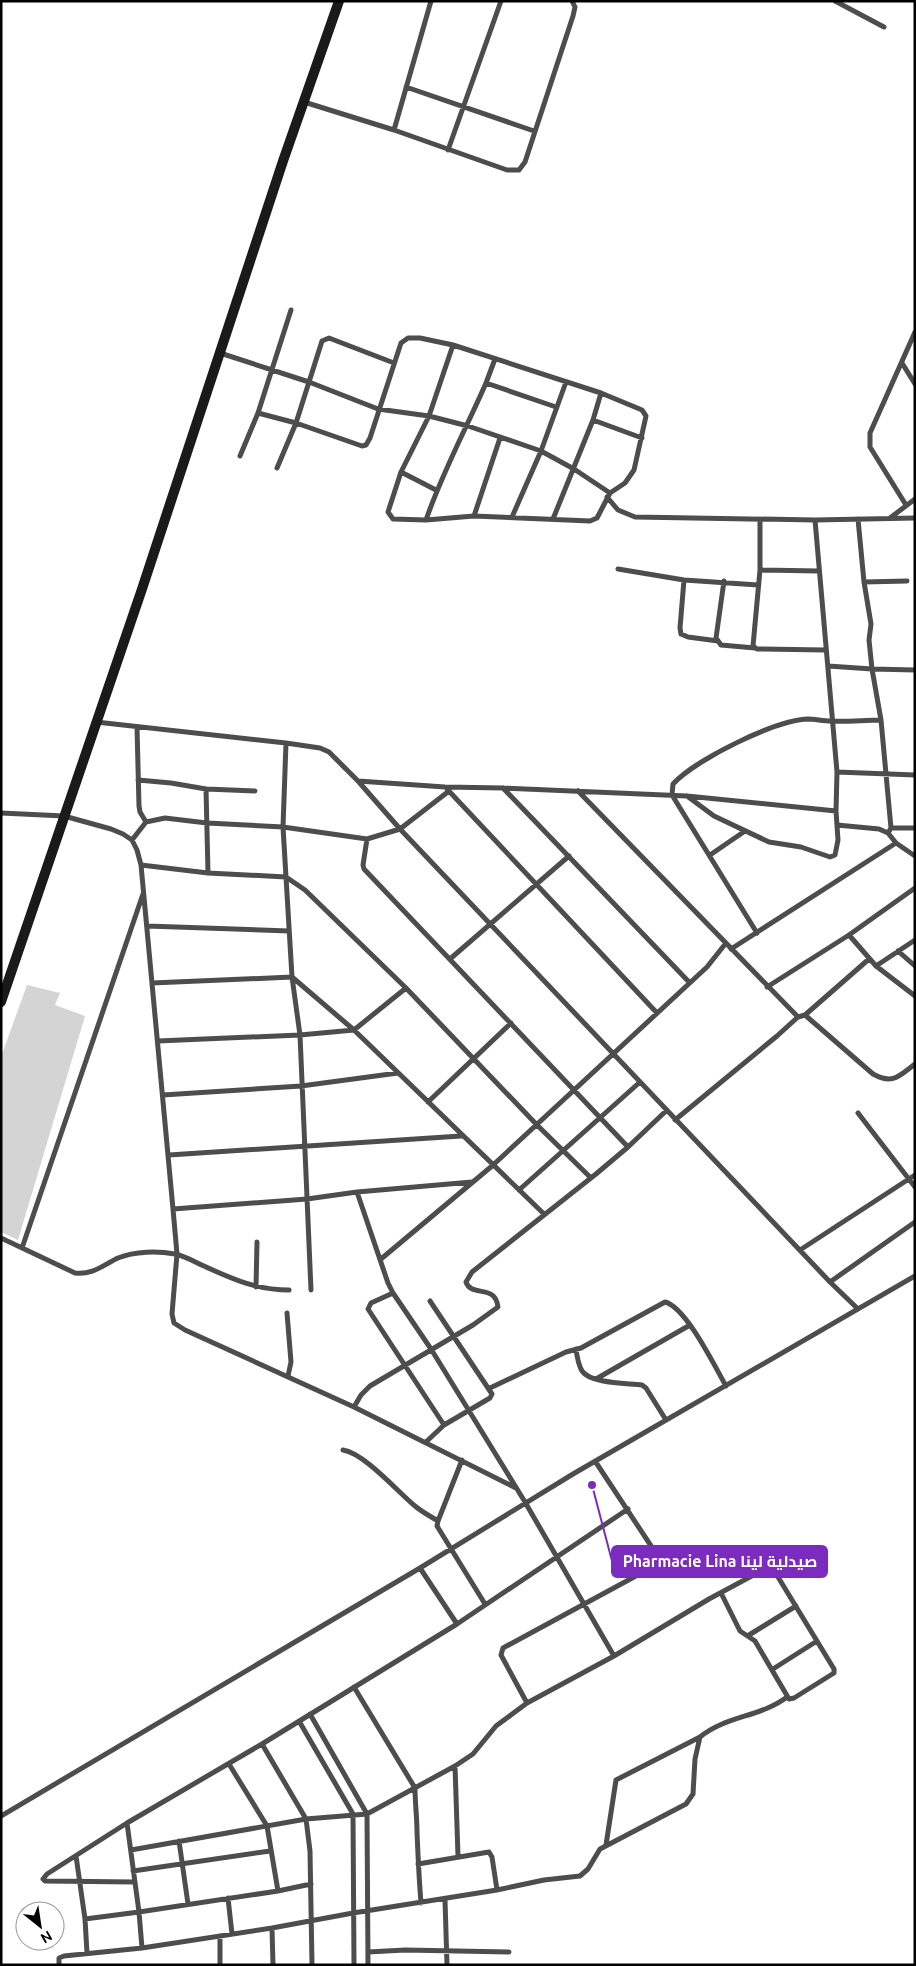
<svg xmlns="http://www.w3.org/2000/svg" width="916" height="1966" font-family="Ubuntu,Cairo,sans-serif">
<rect width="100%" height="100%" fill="#fff"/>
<path fill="#d4d4d4" d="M27,985L60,993L55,1005L85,1016L18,1240L1,1232V1057Z"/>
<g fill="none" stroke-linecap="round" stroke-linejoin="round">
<path stroke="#4d4d4d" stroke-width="5" d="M835,1L884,27
M406,87L534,131
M304,102L394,130L507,170H519L525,162L573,16L575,7L572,1
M394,130L431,1
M448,150L501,1
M453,345L429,416L401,472L388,512L393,519L426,520L474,516
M220,353L309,382L378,409L429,416L468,426L541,451L574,469L610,493
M902,363L915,384
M486,383L495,359
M258,413L296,423L362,446L366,445L370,438L401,343L408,338H420L453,345L601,393L642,410L646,416L634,470L625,483L610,493L597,518L590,521L474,516L500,438
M593,420L642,438
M240,456L258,413L291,310
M277,468L296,423L322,341L329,338L394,363
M401,472L436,490
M607,497L618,510L635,517L815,520L915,518
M906,505L870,447V433L915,332
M512,517L541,451L566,382
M890,518L915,499
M553,519L593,420L601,393
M760,519V570L753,646L757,649L825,650
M858,519L864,582L871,624L869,640L872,669L881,720L891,828L888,833
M426,520C442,473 466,429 486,383L556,407
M618,569L684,580L758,585
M760,570L818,571
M684,580L680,628L681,634L688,637L718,641
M724,581L716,638L721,645L755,648
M864,582L907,581
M828,666L872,669L915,670
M96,722L286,743L320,748L329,752L358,781L400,829L830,1282L858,1309
M137,727L139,806L140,812L146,822
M286,743L283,827L292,977L300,1035L311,1290
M837,772L915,775
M138,780L171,783L206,789L208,873
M358,781L445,787L503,788L687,796L836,811
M503,788L689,982
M206,789L255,791
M447,789L657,1013
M449,791L400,829L367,839L363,865L364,869L628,1147
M578,791L798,1017L805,1015L869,959
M687,796L714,816L769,842L801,847L830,857L835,855L838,840L836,811L837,772L815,520
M1,813L64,816L111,829L123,834L132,840L137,850L141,865L173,1209L177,1254L172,1314L174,1323L185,1330L354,1407L516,1488
M837,825L879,829L888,833L896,843L915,856
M891,828H915
M132,840L146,822L165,818L207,823L283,827L367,839
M710,855L745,831
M141,865L208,873L286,877L305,890L406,988L537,1125L591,1178
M147,926L289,931
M757,933L672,795L673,784C695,760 775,720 808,719C815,719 823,721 831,721C847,722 864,720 881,720
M849,935L876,966L915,996
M731,949L896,843
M898,951L915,966
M450,959L569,856
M876,966L915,940
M152,983L292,977L354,1030L544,1214
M767,987L849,935L915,888
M805,1015L873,1074C893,1085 899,1076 915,1064
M158,1041L300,1035L354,1030L406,988
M163,1095L301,1086L398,1073
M428,1102L511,1023
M858,1113L915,1187
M675,1120L777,1036L798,1017
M169,1155L461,1136
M519,1190L640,1082
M357,1192L388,1283L393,1293L431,1349L525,1502L614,1656
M173,1209L307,1199L357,1192L472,1182
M1,1238L75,1273C93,1275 103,1265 118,1258C135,1251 158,1251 175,1254C185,1256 195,1262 204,1266C232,1279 257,1290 289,1290
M22,1248L143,894
M800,1250L915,1175
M381,1259L492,1166L707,967L726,943
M830,1282L915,1222
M256,1287L257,1242
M393,1293L371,1303L368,1309L444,1425L426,1442
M430,1301L492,1394L490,1398L444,1425
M287,1313L291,1362L288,1376
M576,1349C577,1357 578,1364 582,1371C591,1384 628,1383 642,1385L646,1388L666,1420
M596,1379L690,1325
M490,1388L566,1352L581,1348L665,1302C686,1307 715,1367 726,1386
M354,1407L361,1395L370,1386L473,1325L498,1307C495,1283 471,1298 466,1282L472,1272L596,1174L628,1147L667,1110
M343,1450C364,1453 398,1492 415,1506C422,1512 430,1516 438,1521
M462,1460L438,1521L437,1526L485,1604
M420,1568L457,1624
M749,1635L796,1606
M773,1669L817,1641
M354,1687L415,1788C415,1803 417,1817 417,1832C418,1856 419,1879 421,1903
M527,1703L501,1655L503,1648L658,1564L661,1561L595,1461
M310,1714L367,1814L368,1965
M299,1721L353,1814L354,1965
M262,1744L306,1819L310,1851L312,1965
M229,1764L267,1826L278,1891
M455,1766L458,1856
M1,1816L420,1568L573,1474L915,1276
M127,1823L139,1912L142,1948
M179,1841L188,1904
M606,1845L616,1780L700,1737
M131,1850L306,1819L367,1814L455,1766L473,1754L496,1726L527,1703L614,1656L709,1599L763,1570H772L778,1577L834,1669V1673L794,1698L789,1699L755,1641L740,1631L721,1593
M76,1856L85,1919L87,1953
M133,1871L270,1851
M135,1882L45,1881L43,1879L47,1874L127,1823L262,1744L457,1624L628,1509
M497,1890L544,1880L580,1876L588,1869L600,1849L686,1804L693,1794L695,1759L700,1737C725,1716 761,1717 787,1697
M228,1898L232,1934
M445,1900L447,1965
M85,1919L139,1912L278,1891L311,1884
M272,1928L273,1965
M368,1952L405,1950L509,1952
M59,1965V1958L64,1956L142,1948L272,1928L353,1913L497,1890L492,1857L489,1852L418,1864
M220,1965V1936"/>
<path stroke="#1a1a1a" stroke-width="10" d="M1,1002L142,589L283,161L339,1"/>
</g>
<path fill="none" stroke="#7b2cbf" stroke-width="2" d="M592 1485L612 1561"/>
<circle fill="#7b2cbf" stroke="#fff" stroke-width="2" cx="592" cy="1485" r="5"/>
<rect fill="#7b2cbf" stroke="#7b2cbf" stroke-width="2" x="612" y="1546" width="215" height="31" rx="5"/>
<g font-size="16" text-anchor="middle" font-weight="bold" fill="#fff">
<text x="720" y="1567">Pharmacie Lina صيدلية لينا</text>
</g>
<rect width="916" height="1966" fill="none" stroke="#000000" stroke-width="5"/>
<g transform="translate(40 1926) rotate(150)"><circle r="24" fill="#ffffff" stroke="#999999"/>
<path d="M0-4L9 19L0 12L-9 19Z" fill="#000000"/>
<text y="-8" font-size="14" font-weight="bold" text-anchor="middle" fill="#000000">N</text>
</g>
</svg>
